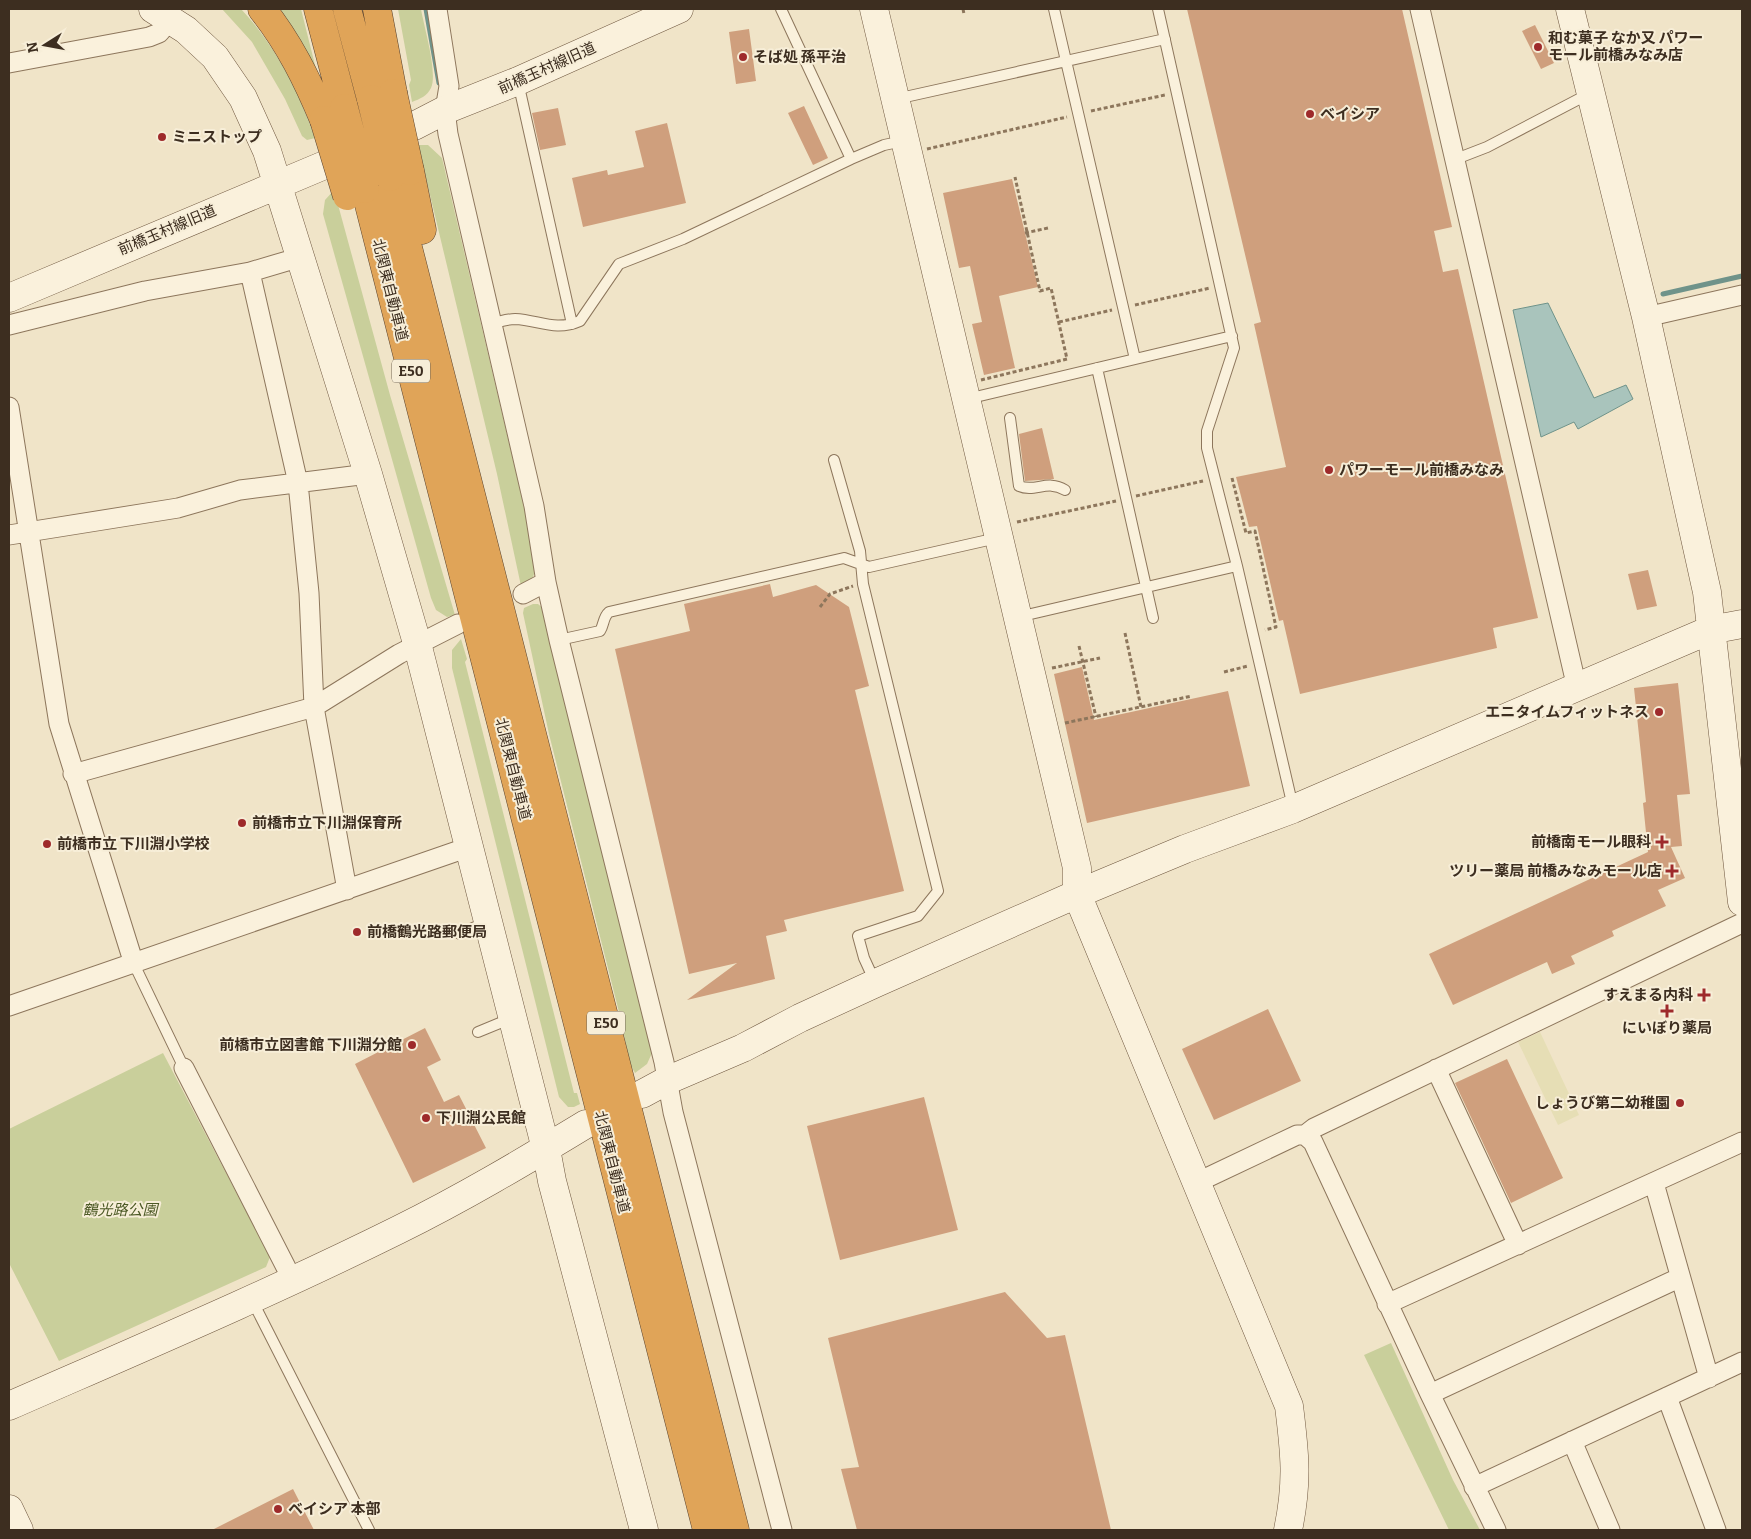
<svg xmlns="http://www.w3.org/2000/svg" width="1751" height="1539" font-family="Bitter,'Noto Sans JP',serif">
<rect width="100%" height="100%" fill="#f0e4c8"/>
<path fill="#e6deb5" d="M1540,1032L1579,1115L1558,1125L1518,1042Z"/>
<path fill="#c9cf9b" d="M222,9H241C275,45 299,92 315,138L307,140L302,136L285,99L252,42Z
M272,9H301L319,81Z
M398,9H421C424,27 438,73 431,88C427,96 420,99 412,102L409,85L411,80Z
M418,145H428L442,158L525,511L535,571L533,577L521,586L497,474Z
M334,190L390,395L455,615L447,617L436,610L431,598L323,214L325,200Z
M533,604H538L544,609C577,758 618,905 652,1053L647,1064L635,1073L630,1064L620,1016L549,734L523,613L524,608Z
M461,639L467,659L465,662L574,1093H577L580,1104L574,1107H568L559,1097L452,668V650Z
M163,1053L270,1257L266,1267L59,1361L9,1263V1129Z
M1391,1343L1453,1480L1480,1530H1449L1364,1355Z"/>
<path fill="#a9c4bc" stroke="#6f938a" d="M1548,303L1594,398L1626,385L1633,399L1578,429L1574,422L1541,437L1513,310Z"/>
<g fill="none" stroke-linecap="round" stroke-linejoin="round">
<path stroke="#6f938a" stroke-width="5" d="M426,9L439,83
M1663,294L1742,276"/>
</g>
<path fill="#cf9f7d" d="M1187,9H1402L1452,227L1434,231L1443,272L1458,269L1538,618L1493,628L1497,648L1300,694L1283,620L1279,621L1257,526L1249,527L1236,477L1286,467L1254,324L1261,322Z
M1535,25L1554,63L1541,69L1522,31Z
M749,29L756,81L736,84L729,32Z
M804,106L828,158L813,165L788,113Z
M558,108L566,145L540,150L532,113Z
M667,123L686,203L583,227L572,178L607,170L608,175L644,167L635,131Z
M1012,179L1038,287L999,296L1015,368L984,375L972,324L982,322L970,266L959,268L943,193Z
M1042,428L1054,479L1025,481L1019,434Z
M1648,570L1657,606L1637,610L1628,574Z
M770,584L773,597L816,585L849,607L869,686L855,690L904,891L784,920L787,931L766,936L775,979L687,1000L737,963L689,974L615,649L690,631L684,604Z
M1082,667L1094,720L1228,691L1250,786L1087,823L1054,674Z
M1678,683L1690,794L1677,795L1682,846L1671,847L1685,878L1658,890L1666,906L1612,931L1614,936L1571,956L1575,964L1552,974L1547,962L1453,1005L1429,954L1648,852L1643,803L1646,802L1634,688Z
M1268,1009L1301,1081L1214,1120L1182,1049Z
M425,1028L441,1060L427,1067L444,1102L459,1095L486,1148L413,1183L355,1064Z
M1507,1059L1563,1178L1511,1203L1455,1083Z
M924,1097L958,1230L840,1260L807,1126Z
M1005,1292L1047,1338L1065,1335L1111,1530H857L841,1469L859,1467L828,1338Z
M293,1489L314,1530H212Z"/>
<g fill="none" stroke-linecap="round" stroke-linejoin="round">
<g stroke="#8d765c" stroke-width="12">
<path id="lane" d="M781,9L851,159
M1054,9L1135,359
M1158,9L1234,348L1207,431V448L1237,566L1293,807
M518,82L572,324
M896,99L1165,39
M1456,159L1487,147L1579,99L1590,96
M492,323C499,322 507,319 515,319C539,320 555,332 580,321L619,264L683,239L851,159L884,145L903,141
M1097,368L1153,618
M967,399L1232,336
M1010,418L1019,486C1035,493 1047,479 1065,490
M834,460L860,551L863,584L938,891L918,916L858,936L864,958L875,982
M1018,617L1237,566
M559,640L600,631C604,625 603,617 609,612L844,558L869,567L997,538
M460,934L486,922
M134,964L184,1068
M478,1032L512,1018
M252,1300L369,1530"/>
</g>
<g stroke="#8d765c" stroke-width="21">
<path id="street" d="M437,9L449,86L445,110L448,134L534,506L546,582L559,640L664,1062L673,1112L782,1530
M1420,9L1577,688
M9,63L149,37L159,33L171,19
M250,272L298,483L309,593L314,707L347,890
M1646,317L1742,295
M9,325L145,291L250,272L301,257
M9,407L59,724L134,964
M9,535L178,508L240,490L368,474
M523,594L546,582
M73,774L314,707L399,654L458,624
M9,1006L469,847
M184,1068L293,1281
M1436,1069L1518,1245
M1305,1135L1314,1128L1742,923
M1198,1182L1297,1135H1305L1313,1142L1430,1394L1496,1530
M1654,1183L1709,1378
M1387,1304L1742,1142
M1430,1394L1679,1278
M1667,1397L1716,1530
M1572,1441L1610,1530
M1474,1487L1742,1362"/>
</g>
<g stroke="#6f573f" stroke-width="29">
<path id="secondary" d="M153,9L186,30L215,57L243,98L267,151L368,474L417,643L546,1149L552,1181L644,1530
M874,9L1077,868V894L1289,1406C1295,1454 1298,1482 1288,1530
M1570,9L1646,317L1707,592L1742,902
M414,126L445,110L518,81L679,9
M9,298L327,164
M642,1094L666,1081L743,1048L800,1018L876,983L1077,894L1185,849L1293,809L1710,630L1742,624
M9,1406C139,1349 271,1293 398,1230C463,1198 525,1161 586,1124
M9,1509L19,1530"/>
</g>
<g stroke="#5b4430" stroke-width="29">
<path id="highway" d="M262,9C289,43 307,79 324,120
M318,9L344,108
M347,9L371,99
M377,9L393,93
M410,171L422,230
M390,177L735,1530
M365,189L707,1530"/>
</g>
<path stroke="#8d765c" stroke-width="3" stroke-dasharray="4 2.5" stroke-linecap="butt" d="M963,9L964,14
M1091,111L1165,95
M927,149L1067,117
M1025,233L1048,228
M1135,305L1210,288
M1059,322L1112,310
M981,380L1067,359L1051,288L1040,291L1015,177
M1232,478L1246,533L1255,531L1276,627L1265,630
M1136,496L1203,481
M1017,522L1116,501
M820,607L830,594L853,586
M1125,633L1141,707
M1079,646L1096,717
M1052,668L1100,658
M1224,672L1248,666
M1065,723L1192,696"/>
<use href="#lane" stroke="#faf1dc" stroke-width="10"/>
<use href="#street" stroke="#faf1dc" stroke-width="19"/>
<use href="#secondary" stroke="#faf1dc" stroke-width="28"/>
<use href="#highway" stroke="#e0a458" stroke-width="28"/>
<g stroke="#5b4430" stroke-width="29" stroke-linecap="butt">
<path id="highway-bridge" d="M393,93L410,171
M371,99L390,177
M344,108L365,189
M324,120L347,196"/>
</g>
<use href="#highway-bridge" stroke="#e0a458" stroke-width="28"/>
</g>
<g fill="#9e2a2b" stroke="#f7eed8" stroke-width="2">
<circle cx="1538" cy="47" r="5"/>
<circle cx="743" cy="57" r="5"/>
<circle cx="1310" cy="114" r="5"/>
<circle cx="162" cy="137" r="5"/>
<circle cx="1329" cy="470" r="5"/>
<circle cx="1659" cy="712" r="5"/>
<circle cx="242" cy="823" r="5"/>
<path d="M1659.5 834.5h5v5h5v5h-5v5h-5v-5h-5v-5h5z"/>
<circle cx="47" cy="844" r="5"/>
<path d="M1669.5 863.5h5v5h5v5h-5v5h-5v-5h-5v-5h5z"/>
<circle cx="357" cy="932" r="5"/>
<path d="M1701.5 987.5h5v5h5v5h-5v5h-5v-5h-5v-5h5z"/>
<path d="M1664.5 1003.5h5v5h5v5h-5v5h-5v-5h-5v-5h5z"/>
<circle cx="412" cy="1045" r="5"/>
<circle cx="1680" cy="1103" r="5"/>
<circle cx="426" cy="1118" r="5"/>
<circle cx="278" cy="1509" r="5"/>
</g>
<g text-anchor="middle" stroke-width="4" stroke-linejoin="round" paint-order="stroke">
<g fill="#f7eed8" stroke="#756857" stroke-width="1">
<rect x="392" y="359.5" width="38" height="23" rx="4"/>
<rect x="587" y="1011.5" width="38" height="23" rx="4"/>
</g>
<g font-size="14" font-weight="bold" fill="#3d2e20">
<text x="411" y="376">E50</text>
<text x="606" y="1028">E50</text>
</g>
<g font-size="15" font-weight="bold" fill="#3d2e20" stroke="#f7eed8" text-anchor="start">
<text x="1548" y="43">和む菓子 なか又 パワー<tspan x="1548" dy="17">モール前橋みなみ店</tspan></text>
<text x="753" y="62">そば処 孫平治</text>
<text x="1320" y="119">ベイシア</text>
<text x="172" y="142">ミニストップ</text>
<text x="1339" y="475">パワーモール前橋みなみ</text>
<text x="1649" y="717" text-anchor="end">エニタイムフィットネス</text>
<text x="252" y="828">前橋市立下川淵保育所</text>
<text x="1651" y="847" text-anchor="end">前橋南モール眼科</text>
<text x="57" y="849">前橋市立 下川淵小学校</text>
<text x="1662" y="876" text-anchor="end">ツリー薬局 前橋みなみモール店</text>
<text x="367" y="937">前橋鶴光路郵便局</text>
<text x="1693" y="1000" text-anchor="end">すえまる内科</text>
<text x="1667" y="1033" text-anchor="middle">にいぼり薬局</text>
<text x="402" y="1050" text-anchor="end">前橋市立図書館 下川淵分館</text>
<text x="1670" y="1108" text-anchor="end">しょうび第二幼稚園</text>
<text x="436" y="1123">下川淵公民館</text>
<text x="288" y="1514">ベイシア 本部</text>
</g>
<g font-size="15" fill="#3d2e20" stroke="#f7eed8">
<text transform="translate(547 68) rotate(-24)" y="5">前橋玉村線旧道</text>
<text transform="translate(167 230) rotate(-23)" y="5">前橋玉村線旧道</text>
<text transform="translate(390 290) rotate(76)" y="5">北関東自動車道</text>
<text transform="translate(513 769) rotate(76)" y="5">北関東自動車道</text>
<text transform="translate(612 1162) rotate(76)" y="5">北関東自動車道</text>
</g>
<g font-size="15" font-style="italic" fill="#4d5a26" stroke="#f7eed8">
<text x="120" y="1215">鶴光路公園</text>
</g>
</g>
<rect width="1751" height="1539" fill="none" stroke="#3d2e20" stroke-width="20"/>
<g transform="translate(45 45) rotate(259)" stroke="#f7eed8" stroke-width="4" paint-order="stroke">
<path d="M0-4L9 19L0 12L-9 19Z" fill="#3d2e20"/>
<text y="-8" font-size="14" font-weight="bold" text-anchor="middle" fill="#3d2e20">N</text>
</g>
</svg>
